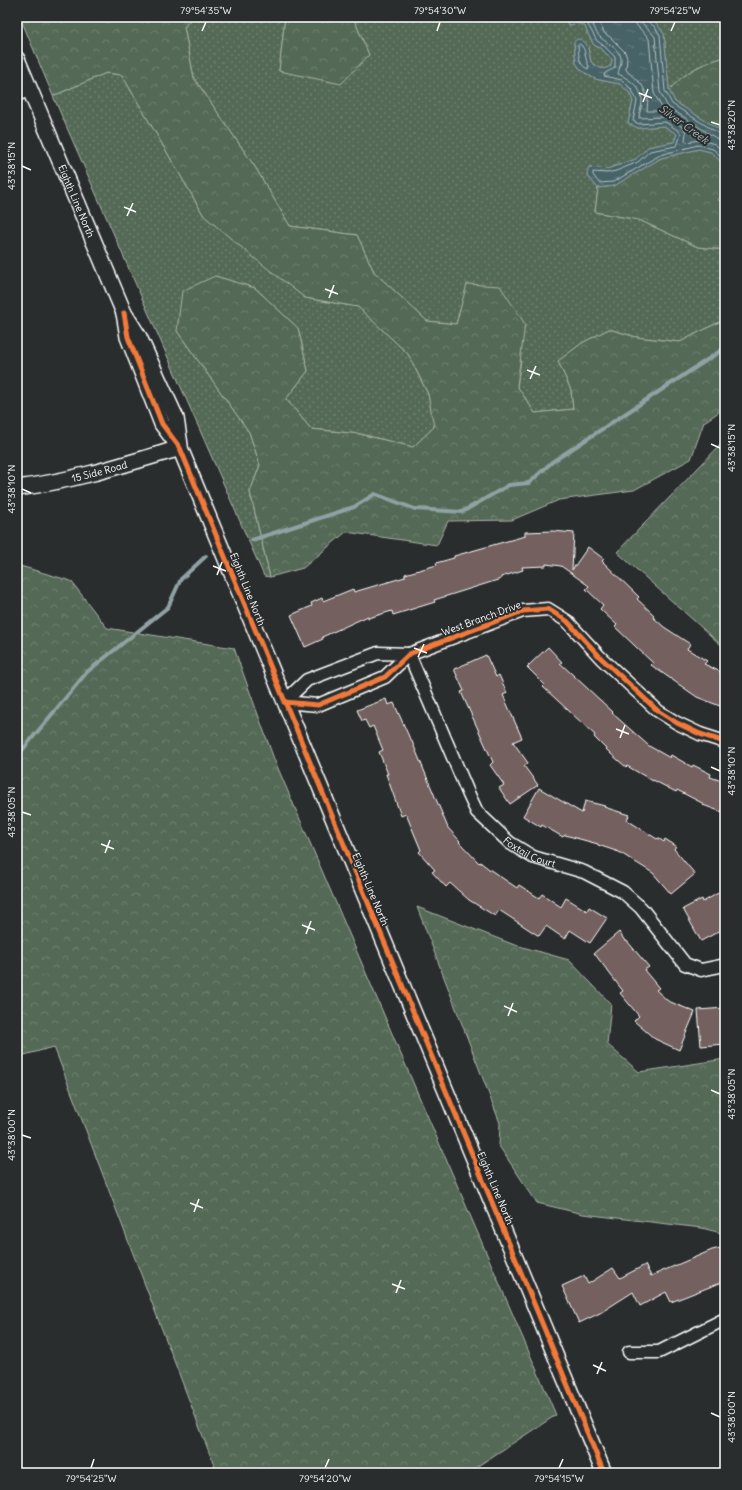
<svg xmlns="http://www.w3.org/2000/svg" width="742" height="1490" font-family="Delius,sans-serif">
<defs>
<pattern id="grass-dots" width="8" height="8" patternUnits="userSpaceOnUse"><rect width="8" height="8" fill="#546a56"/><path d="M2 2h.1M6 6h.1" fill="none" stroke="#6e806f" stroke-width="1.8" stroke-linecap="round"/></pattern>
<pattern id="forest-crowns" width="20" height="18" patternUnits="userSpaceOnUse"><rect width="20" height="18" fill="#546a56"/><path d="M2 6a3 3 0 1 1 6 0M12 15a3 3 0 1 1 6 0" fill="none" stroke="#6e806f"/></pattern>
<pattern id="water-ripples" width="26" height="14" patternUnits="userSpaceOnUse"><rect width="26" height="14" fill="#466467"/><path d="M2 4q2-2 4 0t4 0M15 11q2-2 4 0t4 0" fill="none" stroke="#627b7e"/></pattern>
</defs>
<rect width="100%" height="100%" fill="#2a2d2e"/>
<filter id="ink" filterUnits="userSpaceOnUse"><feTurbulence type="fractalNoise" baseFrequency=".025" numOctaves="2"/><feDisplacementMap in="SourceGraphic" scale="8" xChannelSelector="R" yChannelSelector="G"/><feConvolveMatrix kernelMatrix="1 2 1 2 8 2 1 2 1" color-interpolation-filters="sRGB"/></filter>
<g filter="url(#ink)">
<path fill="url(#grass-dots)" stroke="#aab4aa" d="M192,17H285L279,71L369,55L353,17H564L569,25L577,23L585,26L587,32L594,45L600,48L612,59L611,66C603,71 598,68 591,62L588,47L581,39L574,42L576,63L581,70L595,79L620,84L629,92L633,101L628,123L638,128L664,126L677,134L674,142L648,147L636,159L607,169L589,167L587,175L598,188L595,212L639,220L698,247L725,250V319L680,342L636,337L609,329L582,343L558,361L571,390L573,409L535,413L517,386L521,360L468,284L456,324L427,321L374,272L357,235L290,226L255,167L194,78L184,27Z
M647,17H725V57C699,65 688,70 669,90L664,34L656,23Z
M106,73L122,75L204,216L305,298L358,307L408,354L428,394L435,427L413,447L360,434L311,429L286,399L308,371L298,328L255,288L215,276L177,331L249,432L260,465L250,492L270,577L264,576L53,96Z"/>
<path fill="url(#forest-crowns)" stroke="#aab4aa" d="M20,17H192L184,27L194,78L255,167L290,226L357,235L374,272L427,321L456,324L467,284L500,286L525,324L517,386L535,413L573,409L571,390L558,361L582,343L609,329L636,337L680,342L725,319V408L704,422L691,459L634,490L559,500L512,520L448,521L437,545L346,532L303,568L270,577L250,492L260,465L249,432L177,331L182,291L215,276L255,288L298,328L308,371L286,399L311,429L360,434L413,447L434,427L428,394L408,354L358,307L305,298L253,257L204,216L122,75L106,73L53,96Z
M285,17H353L369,55L341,84L279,71Z
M725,57V133L675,102L669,90C688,70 699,65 725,57Z
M699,149L711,152L725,166V190L718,200L725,202V250L698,247L639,220L595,212L598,188L614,186L661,158Z
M725,441V647L720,644L617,552L723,442Z
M17,565L71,581L107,628L234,648L274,759L556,1415L467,1473H217L54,1047L17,1057Z
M417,907L512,944L569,960L611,1004L607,1044L639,1072L725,1059V1234L702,1228L583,1214L537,1203L499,1146L500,1123Z"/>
<path fill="url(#water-ripples)" stroke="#90a2a4" d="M564,17H647L656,23L664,34L669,90L675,102L725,133V166L711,152L699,149L661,158L614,186L598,188L587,175L589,167L607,169L636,159L648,147L674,142L677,134L664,126L638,128L628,123L633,101L629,92L620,84L595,79L581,70L576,63L574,42L577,39C590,40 588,53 591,62C598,68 603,71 611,66L612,59L600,48L594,45L587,32L585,26L577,23L569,25Z"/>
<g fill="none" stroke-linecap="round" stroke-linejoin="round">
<path stroke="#b5c1c2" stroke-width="1" d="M569,17L571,20L578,19L587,23L597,41L603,45L615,57V68L605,73L604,76L622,80L632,90L637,101L633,121L639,124L665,122L679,131L681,134L678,143L676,146L650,151L638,162L616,171L607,173L593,172V175L599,183L613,182L660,155L698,145L713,149L725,160
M587,17C595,22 594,33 601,38C607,43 617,48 620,55C623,61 619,68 618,74C628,78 643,88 642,102C642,107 639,112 639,118L664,117L669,118L684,128L686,133L685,140L686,142L701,140L715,144L725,153
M597,17L604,33L610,37L625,52L627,58L626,70L642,85L648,98L647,111H660L662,108L654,93L649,39C644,30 635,29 634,17
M640,17C641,26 650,29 655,37L660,92L668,107L719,140L725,141
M645,17L647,21L654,26L660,35L665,91L672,104L721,135L725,136
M580,44C587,49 584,59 589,66L588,69C578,65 579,55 578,46Z"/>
<path stroke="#90a2a4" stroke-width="4" d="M252,540L354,507L375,494L415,509L462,512L509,485L529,483L552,462L725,348
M17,760L19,754L87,672L168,607L181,579L206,556"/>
</g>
<path fill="#73605f" stroke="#fff" d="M553,531L574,533L572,570L588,547L604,559L602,561L639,597L637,599L654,615L653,617L664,627L690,644L687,649L707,661L704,664L725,674V708L697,697L651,665L653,663L615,627L617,625L600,609L603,605L586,589L589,586L561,566L546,564V566L522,567L523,570L501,577V579L434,600L435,602L393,615L392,611L368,618V616L322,637L323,639L305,647L291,615L312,606L311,603L322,598L323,601L353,589L354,592L405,577V574L437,565L436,563L454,558V556L525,536V532Z
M548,647L562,662L560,663L613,712L612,713L649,746L670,758L671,755L692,767L693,765L711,774L710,777L725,782V805L722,812L703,805L704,804L677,790L676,792L653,780V781L627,766L626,767L611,754L594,737L595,735L543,687L545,685L527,667Z
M486,655L496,677L499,675L507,693L503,695L522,738L513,742L528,763L524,766L538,785L510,804L499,788L504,785L490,765L493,762L461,692L464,691L454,669Z
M386,699L388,705L394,703L410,739H411L448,828L460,841L459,842L479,863L480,862L489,869L517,888L519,885L539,898L542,894L561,907L566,898L587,911L589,907L607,918L590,943L570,930L565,939L546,926L539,936L499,910L495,916L469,900L450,883L446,887L432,872L435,870L419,852L421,850L406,814L401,816L386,774H388L379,752L383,750L373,726L369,728L365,720L362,721L357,710Z
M539,788L582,813L585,801L605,806L604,807L629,815L627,820L657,839L658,838L664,842L665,839L676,846L674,849L695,874L671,894L653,873L619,852L598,845V844L565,835L563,837L542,825L541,827L523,816Z
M725,889V928L701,941L683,909L702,899L703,902Z
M619,932L625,941H627L649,967L644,970L659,988L656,990L668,1001L695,1012L679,1050L655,1039L634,1021L639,1016L620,993L623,991L594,953Z
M725,1008V1044L701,1046L698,1010Z
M725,1247V1281L671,1302L666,1292L640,1306L633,1292L600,1313L579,1323L562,1286L584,1276L588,1284L613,1268L620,1278L645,1265L651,1276L712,1250Z"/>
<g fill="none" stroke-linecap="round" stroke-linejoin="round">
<g stroke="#fff" stroke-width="15">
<g id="minor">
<path d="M17,95L30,89"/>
<path id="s1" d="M409,654L469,795L477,812L510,843L533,857L584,872L623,892L641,908L685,964L701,970L725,965"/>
<path d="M284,702L318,705L385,677L409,654L523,611L548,609L567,621L601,658L658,711L677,723L700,734L725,742"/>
<path d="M284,702L307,680L378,653L409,654"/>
<path d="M629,1352H659L725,1319"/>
</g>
</g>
<g stroke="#fff" stroke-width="18">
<g id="tertiary">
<path id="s2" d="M17,59L124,313L139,337L176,418L180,445"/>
<path d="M124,313L128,337L162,424L180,448L604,1473"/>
<path id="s3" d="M17,488C73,481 126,464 180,448"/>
</g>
</g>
<use href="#minor" stroke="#2a2d2e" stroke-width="12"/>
<use href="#tertiary" stroke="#2a2d2e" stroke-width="15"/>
<g stroke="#2a2d2e" stroke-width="8">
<path id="cycleway" d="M124,313L128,337L162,424L180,448L604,1473
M284,702L318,705L385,677L409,654L523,611L548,609L567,621L601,658L658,711L677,723L700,734L725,742"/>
</g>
<use href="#cycleway" stroke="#f17a3a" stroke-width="5"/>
</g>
</g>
<path fill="none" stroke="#fff" stroke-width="1.5" d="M202,31L206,22M437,31L440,22M671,31L675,22M639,93L652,98M643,102L648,89M711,122L720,125M22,166L31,170M124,207L136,212M127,216L133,203M325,289L338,294M329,298L334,285M527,370L540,375M530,379L536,366M711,444L720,448M22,489L31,493M213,566L226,571M217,575L222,562M414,648L427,653M418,657L424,644M616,729L629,734M620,738L625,725M711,767L720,771M22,812L31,815M101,844L114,849M105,853L110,840M302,925L315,930M306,934L311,921M504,1006L517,1012M508,1016L513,1003M711,1090L720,1094M22,1135L31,1138M190,1203L203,1208M194,1212L199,1199M392,1284L405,1289M396,1293L401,1280M593,1365L606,1371M597,1374L602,1362M711,1413L720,1417M91,1468L94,1459M325,1468L329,1459M559,1468L563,1459"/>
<g text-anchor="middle" stroke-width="4" stroke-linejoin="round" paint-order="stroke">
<g font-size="10" fill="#fff" stroke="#2a2d2e">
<text dy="4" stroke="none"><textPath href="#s2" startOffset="154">Eighth Line North</textPath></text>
<text dy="4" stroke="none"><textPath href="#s3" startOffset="84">15 Side Road</textPath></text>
<text transform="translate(248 589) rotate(68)" y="4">Eighth Line North</text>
<text transform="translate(481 618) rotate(-20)" y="4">West Branch Drive</text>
<text dy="4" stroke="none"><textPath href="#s1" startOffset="239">Foxtail Court</textPath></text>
<text transform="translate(371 889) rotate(67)" y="4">Eighth Line North</text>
<text transform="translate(496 1188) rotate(67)" y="4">Eighth Line North</text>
</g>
<g font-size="11" font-style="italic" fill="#acb9bb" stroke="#2a2d2e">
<text transform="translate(684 124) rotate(36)" y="4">Silver Creek</text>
</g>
</g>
<rect width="742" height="1490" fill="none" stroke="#2a2d2e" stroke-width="44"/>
<rect x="22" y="22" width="698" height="1446" fill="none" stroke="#fff" stroke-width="1.5"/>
<g font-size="10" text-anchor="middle" fill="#fff">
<text x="206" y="14">79°54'35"W</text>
<text x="440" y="14">79°54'30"W</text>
<text x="675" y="14">79°54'25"W</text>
<text transform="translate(731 125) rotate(-90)" y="4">43°38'20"N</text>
<text transform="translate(11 166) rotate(-90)" y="4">43°38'15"N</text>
<text transform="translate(731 448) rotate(-90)" y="4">43°38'15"N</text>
<text transform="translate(11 489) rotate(-90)" y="4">43°38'10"N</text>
<text transform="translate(731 771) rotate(-90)" y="4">43°38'10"N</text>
<text transform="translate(11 812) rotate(-90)" y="4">43°38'05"N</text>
<text transform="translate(731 1094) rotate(-90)" y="4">43°38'05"N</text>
<text transform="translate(11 1135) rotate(-90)" y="4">43°38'00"N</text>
<text transform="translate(731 1417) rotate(-90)" y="4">43°38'00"N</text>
<text x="91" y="1482">79°54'25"W</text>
<text x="325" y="1482">79°54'20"W</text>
<text x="559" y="1482">79°54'15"W</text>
</g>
</svg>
